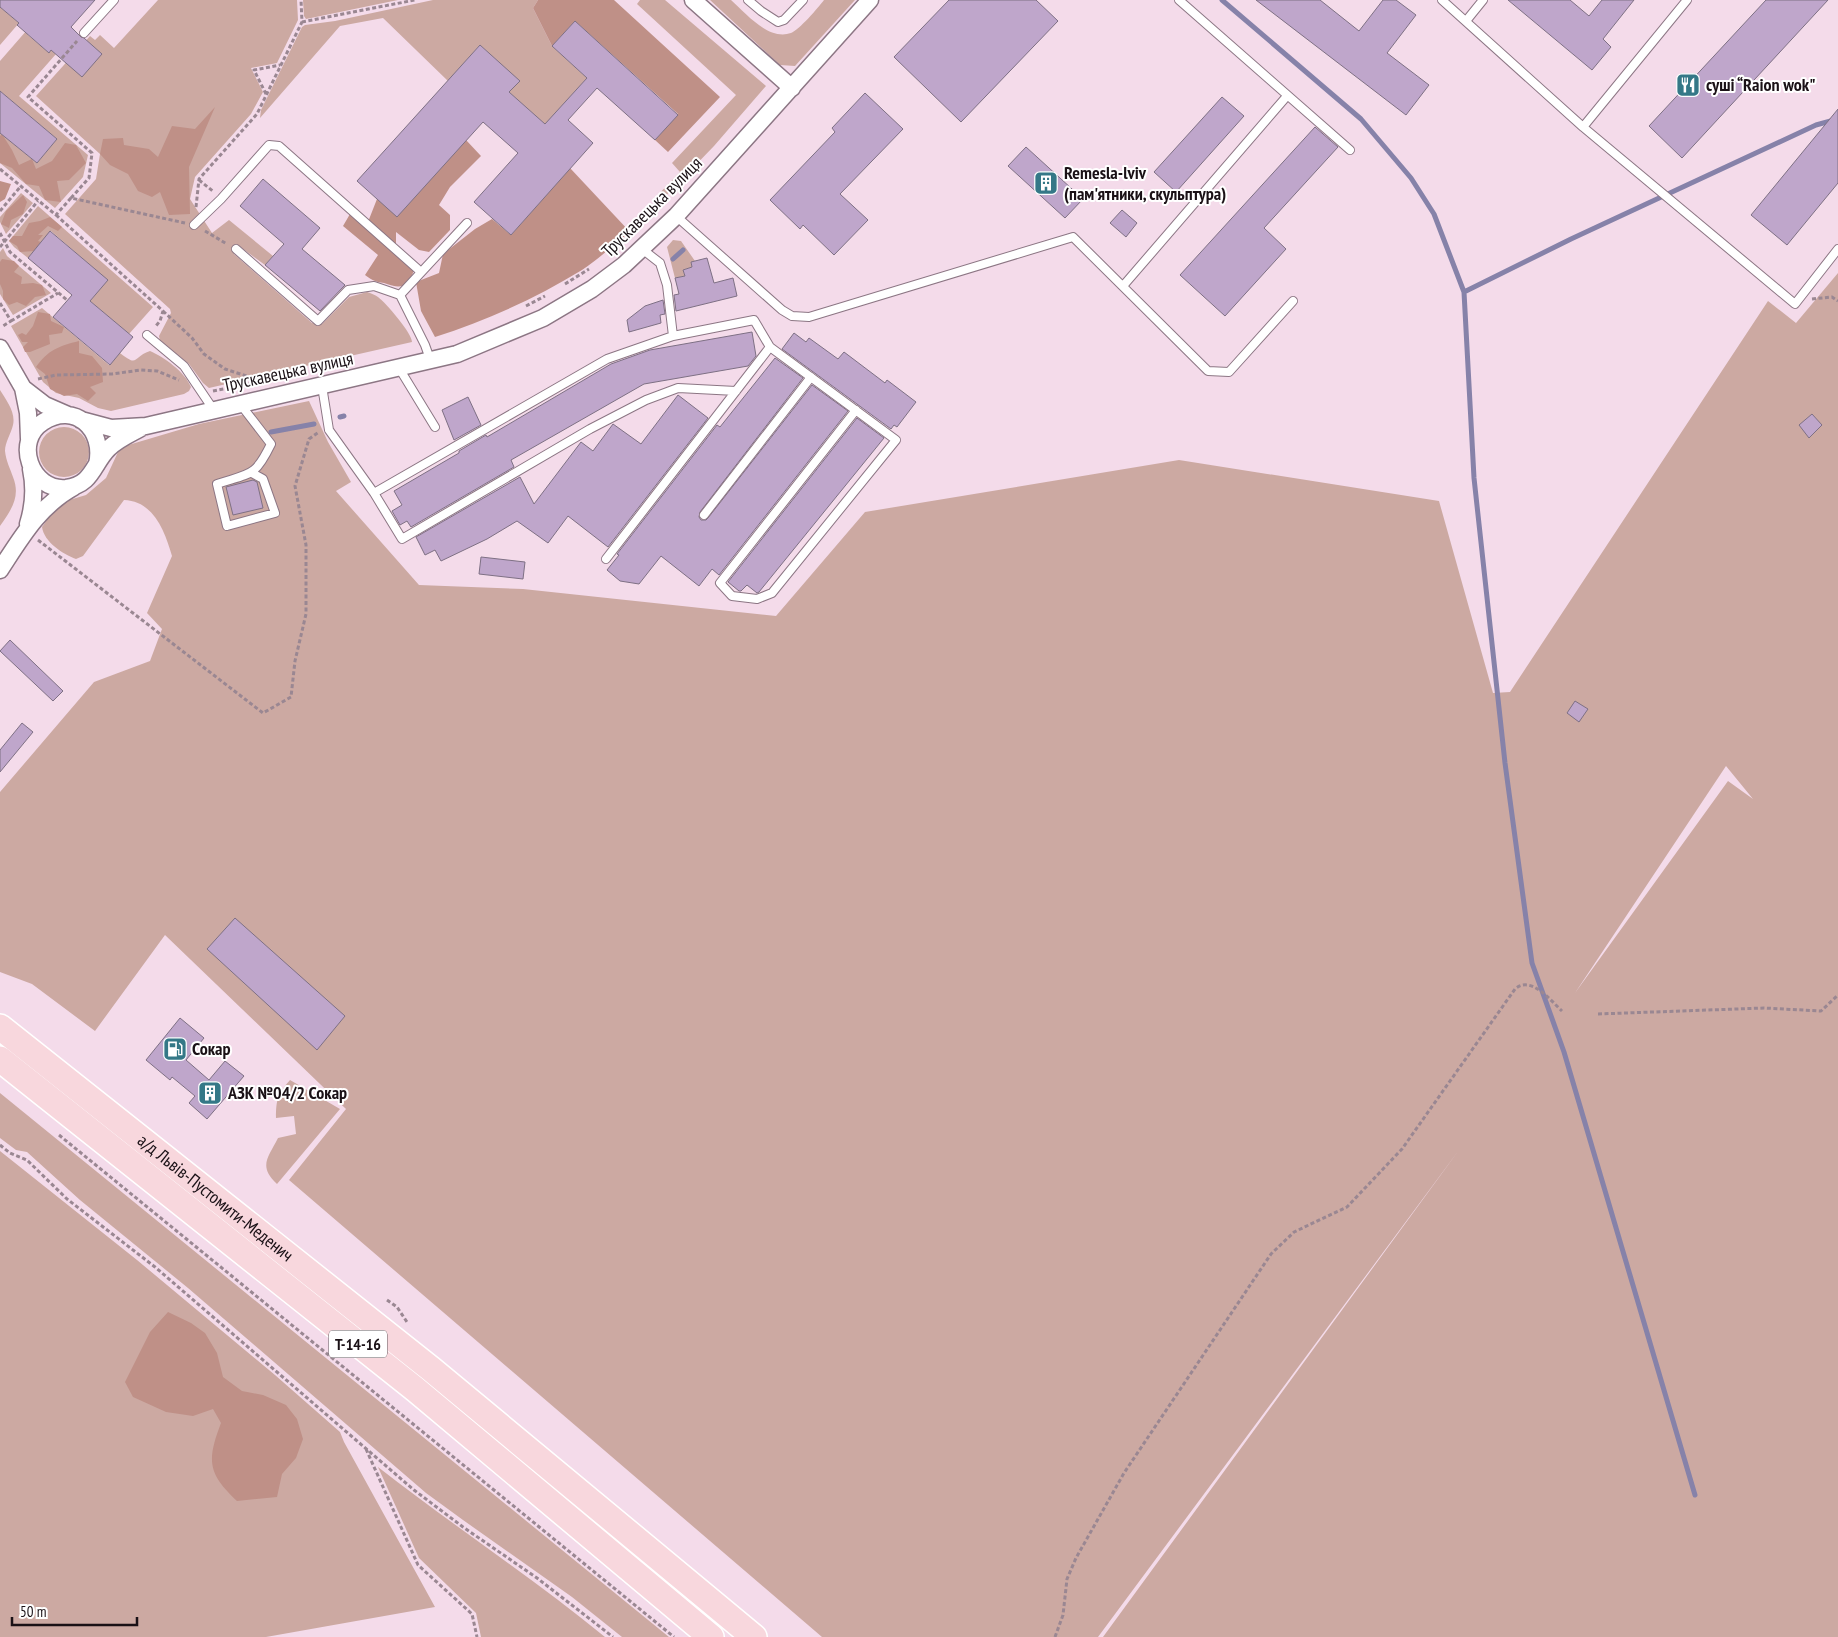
<svg xmlns="http://www.w3.org/2000/svg" width="1838" height="1637" font-family="'PT Sans Narrow',sans-serif">
<rect width="100%" height="100%" fill="#f4dbea"/>
<path fill="#cca9a2" fill-rule="evenodd" d="M158,0H297L298,20L277,63L251,68L263,92L251,114L195,177L190,199L212,233L229,220L273,256L265,265L239,246L234,254L312,323L322,324L349,297L367,292C371,293 375,295 378,297C386,303 412,333 412,342L209,388L203,383L189,364L160,341L159,336L171,313L170,309L65,214L96,179L100,154L36,96L90,36L95,40L100,35L114,48Z
M303,0H398L306,19L304,16Z
M433,0H538L533,8L552,46L587,78L545,125L509,92L519,81L480,45L448,81L383,18L340,26L260,118L261,110L302,27L305,25L335,21Z
M640,0H665L766,86L714,146L658,204L654,199L680,172L672,163L736,95L637,4Z
M710,0H731C746,13 768,41 791,33C799,30 818,8 824,0H855L795,66L780,65Z
M0,7L19,23L0,45Z
M27,30L29,32L28,35L49,53L51,50L56,54L19,96L88,155L83,177L55,208L0,163V133L37,163L57,139L0,91V61Z
M21,193L33,203L6,234L0,222V217Z
M38,206L153,307L129,334L90,301L107,280L51,231L28,258L14,247L9,241Z
M673,240L681,241L695,261L691,262L692,267L683,270L685,276L675,278L667,247Z
M3,248L7,256L51,293L13,315L0,294V252Z
M1838,273V1637H1103L1459,1150L1098,1637H822L289,1180L346,1109L165,935L95,1031L32,984L0,972V792L94,682L150,661L162,629L147,613L172,556C165,532 154,501 124,500L83,556L76,559C63,554 44,542 42,527L57,506L66,501L86,495L106,478L118,452L125,446L199,424L309,401L328,442L351,482L336,491L419,585L523,589L776,616L865,512L1179,460L1439,501L1493,693L1510,692L1768,301L1796,323ZM1726,766L1753,799L1728,781L1575,993Z
M42,308L109,365L120,353C139,368 132,357 150,351C164,357 185,372 191,387L189,391L184,394L111,411L98,408L79,398L56,393L43,382L11,326Z
M0,390C6,400 16,412 13,425C11,434 5,442 5,451C6,461 10,468 13,477C21,497 11,510 0,526Z
M39 452a25 25 0 1 1 50 0a25 25 0 1 1-50 0Z
M290,1080L340,1109L277,1184C258,1166 268,1158 278,1138L296,1134L294,1116L276,1118C276,1099 278,1094 290,1080Z
M0,1094V1093L669,1637H622L572,1597L463,1520L426,1493L188,1288L80,1200L27,1152L16,1150L0,1138Z
M0,1151L137,1260L275,1375L340,1432L344,1442L435,1607L266,1637H0Z
M378,1467C452,1525 532,1577 605,1637H481L476,1613L419,1558Z"/>
<path fill="#bf9087" d="M538,0H614L720,97L668,152L655,140L678,114L575,21L552,46L533,8Z
M215,107L189,167L190,214L169,215L160,192L152,197L138,191L128,174L110,165L100,154L103,139L123,138L124,145L149,149L158,157L172,126L195,129Z
M2,134L12,150L19,165L32,159L36,169L52,161L65,143L76,145L86,163L69,180L57,181L61,202L45,200L39,186L26,184L12,168L0,163V136Z
M466,140L481,156L450,187L439,205L450,215V230L429,252L419,250L396,232V247L414,270C409,285 403,290 387,284C383,282 379,283 375,281C372,280 368,277 365,275L378,255L343,226L350,214L366,227L377,199Z
M570,168L630,232C614,244 599,259 582,270C536,298 486,321 435,337L421,311L416,282L439,273L443,254L475,229L492,219L511,235Z
M0,181L11,184L5,199L0,202Z
M23,195L27,202L23,214L11,220L9,228L1,224L6,211Z
M50,217L62,227L58,231L48,226L38,235H43L38,241L41,242L34,251L20,252L17,246L9,241L13,236H22L29,223L40,221Z
M2,259L14,261L19,266L14,272L22,277L21,284L33,283L42,285L46,295L35,297L26,306L17,302L9,305L3,299V291L0,284V262Z
M38,312L50,314L51,321L64,327L62,333L49,335L50,344L30,352H25L23,347L28,342H22L18,335L22,333L26,335L33,326Z
M79,341V353L92,356L102,368L103,382L90,387L96,393L88,401L77,394L64,396L50,389L45,374L36,367C48,350 59,346 79,341Z
M168,1312L191,1323L205,1333L217,1353L223,1377L242,1391L263,1395L286,1405L297,1419L303,1439L296,1458L282,1474L277,1497L237,1501C207,1473 207,1460 221,1423L213,1409L193,1416L166,1412L133,1397L125,1382L150,1332Z"/>
<g fill="none" stroke-linecap="round" stroke-linejoin="round">
<path stroke="#8682a9" stroke-width="5" d="M1222,0L1361,119L1411,178L1434,214L1464,292L1474,478L1505,763L1532,963L1564,1052L1695,1495
M673,259L683,250
M1464,292L1571,239L1816,125L1838,119
M340,417L344,416
M271,432L314,424"/>
</g>
<path fill="#bfa6cb" stroke="#7e7084" d="M0,0H95L71,27L81,37L84,38L102,54L82,77L51,50L49,53L17,25L19,23L0,7Z
M949,0H1036L1058,21L961,122L894,57Z
M1256,0H1320L1359,31L1383,0H1396L1416,15L1387,53L1429,85L1406,115Z
M1508,0H1570L1589,16L1602,0H1634L1603,39L1611,47L1592,70Z
M1766,0H1828L1682,158L1649,126Z
M575,21L678,115L655,140L597,88L568,120L593,143L511,235L474,202L518,153L483,122L397,217L357,181L480,45L520,81L509,92L545,124L587,78L552,46Z
M0,91L57,139L37,163L0,133Z
M865,93L903,129L840,194L868,220L834,255L803,225L800,229L770,200L835,132L832,128Z
M1222,97L1244,116L1176,192L1154,172Z
M1838,109V183L1787,245L1751,215Z
M1315,127L1338,147L1264,228L1286,249L1225,316L1180,275Z
M1026,147L1083,199L1065,218L1008,166Z
M263,179L320,228L302,249L345,285L320,311L265,265L284,244L240,206Z
M1122,210L1137,223L1126,237L1110,223Z
M50,231L108,280L90,301L133,337L110,365L53,317L72,295L28,258Z
M707,258L714,283L733,278L737,296L676,311L674,295L679,294L675,278L685,276L683,270L692,267L691,262Z
M663,300L665,314L660,315L661,323L629,332L627,320L645,306Z
M752,332L756,356L748,366L644,384L511,460L514,467L411,527L407,521L400,525L392,511L402,505L394,491L459,453V451L486,435L487,437L611,364L650,350Z
M794,333L806,342L809,338L838,359L844,352L885,383L887,380L916,402L897,427L894,425L891,429L782,349Z
M775,358L803,378L700,512L699,517L701,520H706L708,518L812,385L848,411L719,575L712,569L699,586L661,556L639,584L620,581L607,570L619,555L617,554L717,425L720,427Z
M678,395L708,418L608,547L568,516L548,543L517,521L487,539L441,561L435,550L425,555L416,537L520,477L534,504L581,442L593,451L613,424L641,444Z
M468,397L481,425L454,440L442,410Z
M1812,414L1822,425L1809,438L1799,425Z
M857,418L884,438L759,592L757,593L747,585L741,591H739L728,582Z
M253,480L257,482L263,508L233,515L226,487Z
M481,557L525,562L523,579L479,574Z
M10,640L63,691L53,701L0,651Z
M1575,701L1588,709L1579,722L1567,713Z
M22,723L33,732L0,772V750Z
M235,918L345,1016L317,1050L207,949Z
M180,1018L204,1038L186,1060L209,1080L225,1061L244,1076L207,1119L189,1103L195,1096L172,1077L170,1080L146,1060Z"/>
<g fill="none" stroke-linecap="round" stroke-linejoin="round">
<g stroke="#8c7684" stroke-width="10">
<path id="service" d="M748,0L761,11L778,22L784,20L803,0
M1179,0L1350,150
M1442,0L1583,127L1687,0
M1466,21L1483,0
M84,33L114,0
M1583,127L1795,304L1838,249
M676,216L782,310L792,316L809,317L1073,237L1208,371L1229,372L1293,301
M194,225L221,199L269,145L279,146L421,272
M236,249L318,321L348,290L374,286L400,295
M642,249L660,263L667,285L673,336L754,320L770,347L896,440L772,593L757,599L732,596L720,583L856,410
M1123,286L1287,96
M147,335L184,366L213,409
M673,336L607,359L374,493L402,539L590,429L646,400L678,388L736,391
M430,359L425,345L400,295L467,223
M399,368L435,427
M322,386L329,430L374,493
M241,405L271,444C255,477 251,473 217,484L227,526L275,513L263,479L252,473
M704,515L811,377
M606,559L770,347"/>
</g>
<g stroke="#8c7684" stroke-width="19">
<path id="minor" d="M693,0L792,88
M0,348L23,388L28,413L29,439
M23,388L45,405L68,415
M81,420L111,428L146,426L457,354L543,318L592,289L624,265L676,216L870,0
M97,464C105,430 75,401 43,422C13,441 31,491 66,488C93,485 93,463 109,448C118,439 130,434 141,428
M28,524C34,505 35,488 31,469
M0,570C21,538 39,506 74,487"/>
</g>
<g stroke="#fff" stroke-width="28">
<g id="primary">
<path id="s1" d="M0,1027L431,1369L754,1637"/>
<path d="M0,1059L415,1389L711,1637"/>
</g>
</g>
<path stroke="#9a8792" stroke-width="3" stroke-dasharray="4 2.5" stroke-linecap="butt" d="M302,22L415,0
M266,94L254,70L280,65
M0,169L56,215L71,198L185,223
M199,180L214,192
M71,198L89,178L92,153L28,97L77,41
M196,207L199,179L257,114L302,22L301,0
M0,211L21,186
M56,215L163,311L160,321L155,327
M205,231L227,244
M0,233L10,252L67,300
M0,247L38,201
M565,284L589,269
M1812,299L1832,297L1838,301
M0,303L11,321L3,326
M526,306L545,296
M163,311L192,338L204,354L225,369L262,381
M11,321L58,293
M38,379L56,375L112,374L141,370L157,371L179,380
M213,391L249,384
M38,540L263,713L291,697L295,661L306,614V545L295,486L309,439L319,432
M1598,1014L1764,1008L1821,1011L1838,995
M59,1135L674,1637
M0,1145L10,1153L27,1160L67,1199L155,1267L414,1490L463,1527L537,1578L613,1637
M387,1300L397,1307L407,1322
M366,1449L418,1565L472,1614L477,1637
M1055,1637L1063,1615L1067,1579L1076,1558L1124,1473L1271,1254L1294,1232L1347,1207L1402,1149L1515,989C1531,975 1550,1000 1562,1011"/>
<use href="#service" stroke="#fff" stroke-width="8"/>
<use href="#minor" stroke="#fff" stroke-width="16"/>
<use href="#primary" stroke="#f8d7dd" stroke-width="25"/>
</g>
<defs>
<g id="restaurant-square" transform="scale(1.25)"><rect x="-9" y="-9" width="18" height="18" rx="4" fill="#347887" stroke="#fff"/><path d="M-5-6h1v4h1v-4h1v4h1v-4h1v5L-1.5 .5V6h-2V.5L-5-1ZM5-6V6H3V1.5H1.5Q1.5-4 5-6Z" fill="#fff"/></g>
<g id="building-square" transform="scale(1.25)"><rect x="-9" y="-9" width="18" height="18" rx="4" fill="#347887" stroke="#fff"/><path d="M-4-6H4V6H1V3H-1V6H-4ZM-2.5-4.3h1.7v1.8h-1.7ZM.8-4.3h1.7v1.8H.8ZM-2.5-1h1.7V.8h-1.7ZM.8-1h1.7V.8H.8Z" fill="#fff"/></g>
<g id="fuel-square" transform="scale(1.25)"><rect x="-9" y="-9" width="18" height="18" rx="4" fill="#347887" stroke="#fff"/><path d="M-5.5-6h7V0h2V4h1.3V-2.5L3-4.5l.8-.8L6-3V5H2.5V1h-1V6h-7ZM-4.2-4.7v3.2H.2V-4.7Z" fill="#fff"/></g>
</defs>
<g fill-rule="evenodd">
<use href="#restaurant-square" x="1688" y="85"/>
<use href="#building-square" x="1046" y="183"/>
<use href="#fuel-square" x="175" y="1049"/>
<use href="#building-square" x="210" y="1093"/>
</g>
<g text-anchor="middle" stroke-width="4" stroke-linejoin="round" paint-order="stroke">
<rect fill="#fff" stroke="#5f585c" stroke-width="1" x="329" y="1330.5" width="58" height="27" rx="4"/>
<g font-size="16" font-weight="bold" fill="#1a1116">
<text x="358" y="1350">Т-14-16</text>
</g>
<g font-size="18" font-weight="bold" fill="#1a1116" stroke="#fff" text-anchor="start">
<text x="1706" y="91">суші “Raion wok"</text>
<text x="1064" y="179">Remesla-lviv<tspan x="1064" dy="21">(пам'ятники, скульптура)</tspan></text>
<text x="192" y="1055">Сокар</text>
<text x="228" y="1099">АЗК №04/2 Сокар</text>
</g>
<g font-size="18" fill="#1a1116" stroke="#fff">
<text transform="translate(652 207) rotate(-45)" y="6">Трускавецька вулиця</text>
<text transform="translate(288 372) rotate(-12)" y="6">Трускавецька вулиця</text>
<text dy="6" stroke="none"><textPath href="#s1" startOffset="275">а/д Львів-Пустомити-Меденич</textPath></text>
</g>
</g>
<path d="M12 1617v8h125v-8" fill="none" stroke="#1a1116" stroke-width="2.5"/>
<text x="20" y="1617" font-size="15" fill="#1a1116" stroke="#ffffff" stroke-width="4" paint-order="stroke">50 m</text>
</svg>
